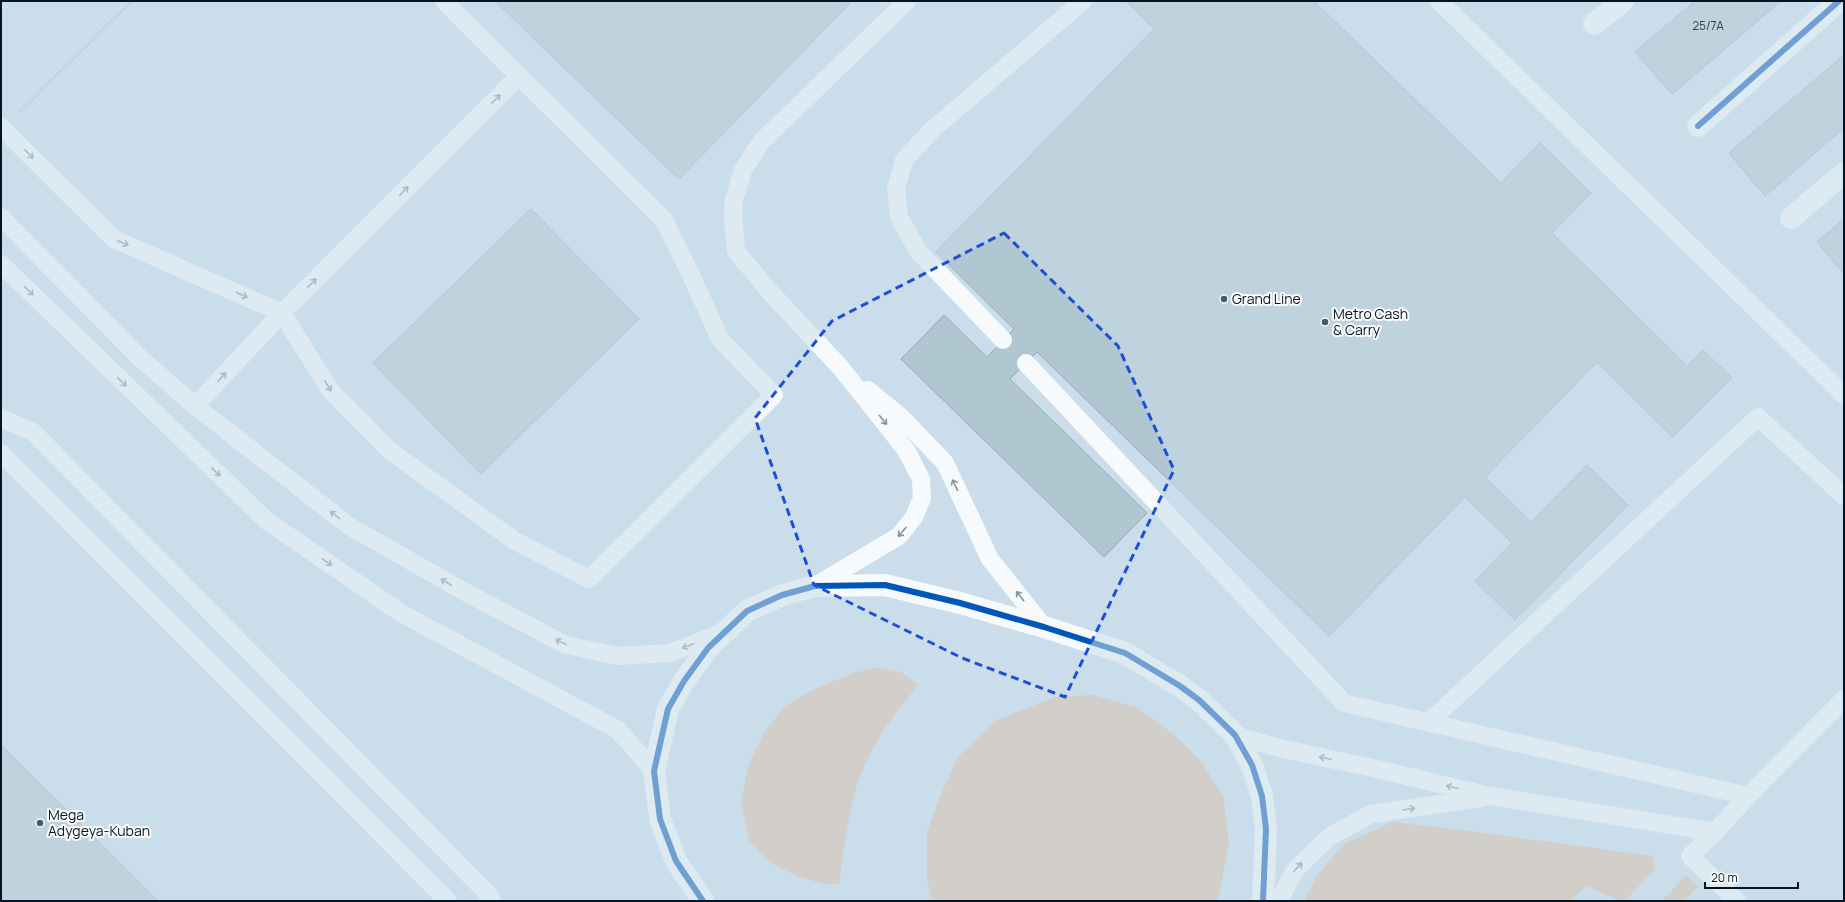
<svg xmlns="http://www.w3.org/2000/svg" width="1845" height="902" font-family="Manrope,sans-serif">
<rect width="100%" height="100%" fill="#cbddea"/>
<path fill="#dcbea6" d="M878,667L903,673L918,685C897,711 877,736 864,767C848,803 845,845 839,884H823L794,875L769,862L749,840L741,803L748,767L763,734L785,706L816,688L854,673Z
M1093,695L1136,707L1173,734L1201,761L1223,796L1229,842L1218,901H932L927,878V832L941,794L958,757L995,721L1055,697Z
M1392,822L1469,831L1653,856L1655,869L1625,901H1620L1586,886L1571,901H1304L1317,875L1346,843Z
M1686,875L1698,887L1684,901H1662Z"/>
<path fill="#b0c7d1" stroke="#96adb6" d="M495,1H852L679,179Z
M1126,1H1314L1501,183L1540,143L1591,193L1552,233L1687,366L1703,350L1732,378L1673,437L1597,362L1485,477L1531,522L1587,465L1628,505L1515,620L1475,581L1512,543L1465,497L1329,636L1037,352L1010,379L1147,513L1104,557L901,359L944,315L987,357L1014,329L936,252L1154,29Z
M1695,1H1781L1672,94L1635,52Z
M1844,55V128L1765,196L1729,153Z
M531,209L639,319L481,474L373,363Z
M1844,219V274L1817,242Z
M1,745L158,901H1Z"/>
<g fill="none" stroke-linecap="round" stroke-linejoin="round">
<path stroke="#b7bec3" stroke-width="2.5" stroke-dasharray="2 2" stroke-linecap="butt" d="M20,111L132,1"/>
<path stroke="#f7fafc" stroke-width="18" d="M1439,1L1844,395
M1,127L114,239L282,313L330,390L389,450L515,541L589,579L774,395L720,339L691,275L664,220L519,76
M1,217L139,357L195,406L349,526L465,592L566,645L618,656L670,653L722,633
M1,264L267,521L401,613L618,730L654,771
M1003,340L918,251L899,217L896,189L904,160L933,129L1083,1
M1026,363L1344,703L1748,796L1715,832L1690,856L1737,901
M868,390L901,417L945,463L990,559L1044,627
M195,406L282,313L519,76L444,1
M1,418L33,432L490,896L492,901
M1,453L448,901
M815,586L899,536L914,517L922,498L921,479L906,450L841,368L770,292L736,251L733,217L734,200L743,170L761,142L907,1
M1429,722L1758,417L1844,496
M1235,735L1275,747L1377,769L1490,796L1715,832
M1748,796L1844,699
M1279,901L1294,871L1329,837L1371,814L1481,798"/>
<path stroke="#f7fafc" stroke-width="22" d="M1594,24L1623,1
M1698,126L1839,1
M1791,218L1844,173
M703,901L676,861L660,819L654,771L668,709L684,681L708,648L747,611L782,595L815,586L885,585L960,603L1044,627L1125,653L1180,686L1199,700L1235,735L1252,765L1262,796L1266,829L1263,901"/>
<g stroke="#fbfbfb" stroke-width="8">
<path id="cycleway" d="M1698,126L1839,1
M703,901L676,861L660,819L654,771L668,709L684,681L708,648L747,611L782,595L815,586L885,585L960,603L1044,627L1125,653L1180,686L1199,700L1235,735L1252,765L1262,796L1266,829L1263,901"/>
</g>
<use href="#cycleway" stroke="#0057b8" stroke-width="6"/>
</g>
<defs><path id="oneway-shaft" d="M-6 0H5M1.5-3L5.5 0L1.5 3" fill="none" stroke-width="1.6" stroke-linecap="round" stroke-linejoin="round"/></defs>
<g stroke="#88939a">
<use href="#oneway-shaft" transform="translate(496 99) rotate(-45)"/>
<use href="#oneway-shaft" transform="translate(29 154) rotate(45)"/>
<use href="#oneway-shaft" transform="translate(404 191) rotate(-45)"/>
<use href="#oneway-shaft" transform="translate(123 243) rotate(23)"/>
<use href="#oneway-shaft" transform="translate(312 283) rotate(-45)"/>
<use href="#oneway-shaft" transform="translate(29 291) rotate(44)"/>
<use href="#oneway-shaft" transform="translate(242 295) rotate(24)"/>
<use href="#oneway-shaft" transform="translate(222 377) rotate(-47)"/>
<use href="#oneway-shaft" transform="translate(122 382) rotate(44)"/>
<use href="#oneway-shaft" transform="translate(328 386) rotate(57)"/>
<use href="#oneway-shaft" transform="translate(883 420) rotate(51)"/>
<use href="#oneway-shaft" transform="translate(216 472) rotate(44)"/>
<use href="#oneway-shaft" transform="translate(955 485) rotate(-116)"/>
<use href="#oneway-shaft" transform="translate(335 515) rotate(-142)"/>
<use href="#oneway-shaft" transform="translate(902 532) rotate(131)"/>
<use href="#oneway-shaft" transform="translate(327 562) rotate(35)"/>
<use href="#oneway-shaft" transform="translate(446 582) rotate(-150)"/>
<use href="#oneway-shaft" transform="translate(1020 596) rotate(-128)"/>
<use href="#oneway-shaft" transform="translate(561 642) rotate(-154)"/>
<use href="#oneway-shaft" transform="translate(688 646) rotate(159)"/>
<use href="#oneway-shaft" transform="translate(1325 758) rotate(-168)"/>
<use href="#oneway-shaft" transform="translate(1452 787) rotate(-166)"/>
<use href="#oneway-shaft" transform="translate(1409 809) rotate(-9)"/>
<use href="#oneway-shaft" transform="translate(1298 867) rotate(-46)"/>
</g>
<path d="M0 0H1845V902H0ZM1004,233L1118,346L1174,470L1065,697L962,658L814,585L755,418L832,321Z" fill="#cbddea" fill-opacity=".55" fill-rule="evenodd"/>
<path fill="none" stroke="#1d4ed8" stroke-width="3" stroke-dasharray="8 5" stroke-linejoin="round" d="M1004,233L1118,346L1174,470L1065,697L962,658L814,585L755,418L832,321Z"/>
<g fill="#485b69" stroke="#fbfbfb" stroke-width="1.5">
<circle cx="1224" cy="299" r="4"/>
<circle cx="1325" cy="322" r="4"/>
<circle cx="40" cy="823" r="4"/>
</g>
<g text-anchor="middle" stroke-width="4" stroke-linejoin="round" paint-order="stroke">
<g font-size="12" fill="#2e4250">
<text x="1708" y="30">25/7А</text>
</g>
<g font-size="14" fill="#011523" stroke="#fbfbfb" text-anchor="start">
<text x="1232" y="304">Grand Line</text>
<text x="1333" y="319">Metro Cash<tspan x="1333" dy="16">&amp; Carry</tspan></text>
<text x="48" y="820">Mega<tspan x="48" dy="16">Adygeya-Kuban</tspan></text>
</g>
</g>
<rect width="1845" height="902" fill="none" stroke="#011523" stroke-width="4"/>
<path d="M1705 882v6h93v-6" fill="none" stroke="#011523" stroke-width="2"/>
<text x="1711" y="882" font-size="12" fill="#011523" stroke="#fbfbfb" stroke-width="3" paint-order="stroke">20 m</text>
</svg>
